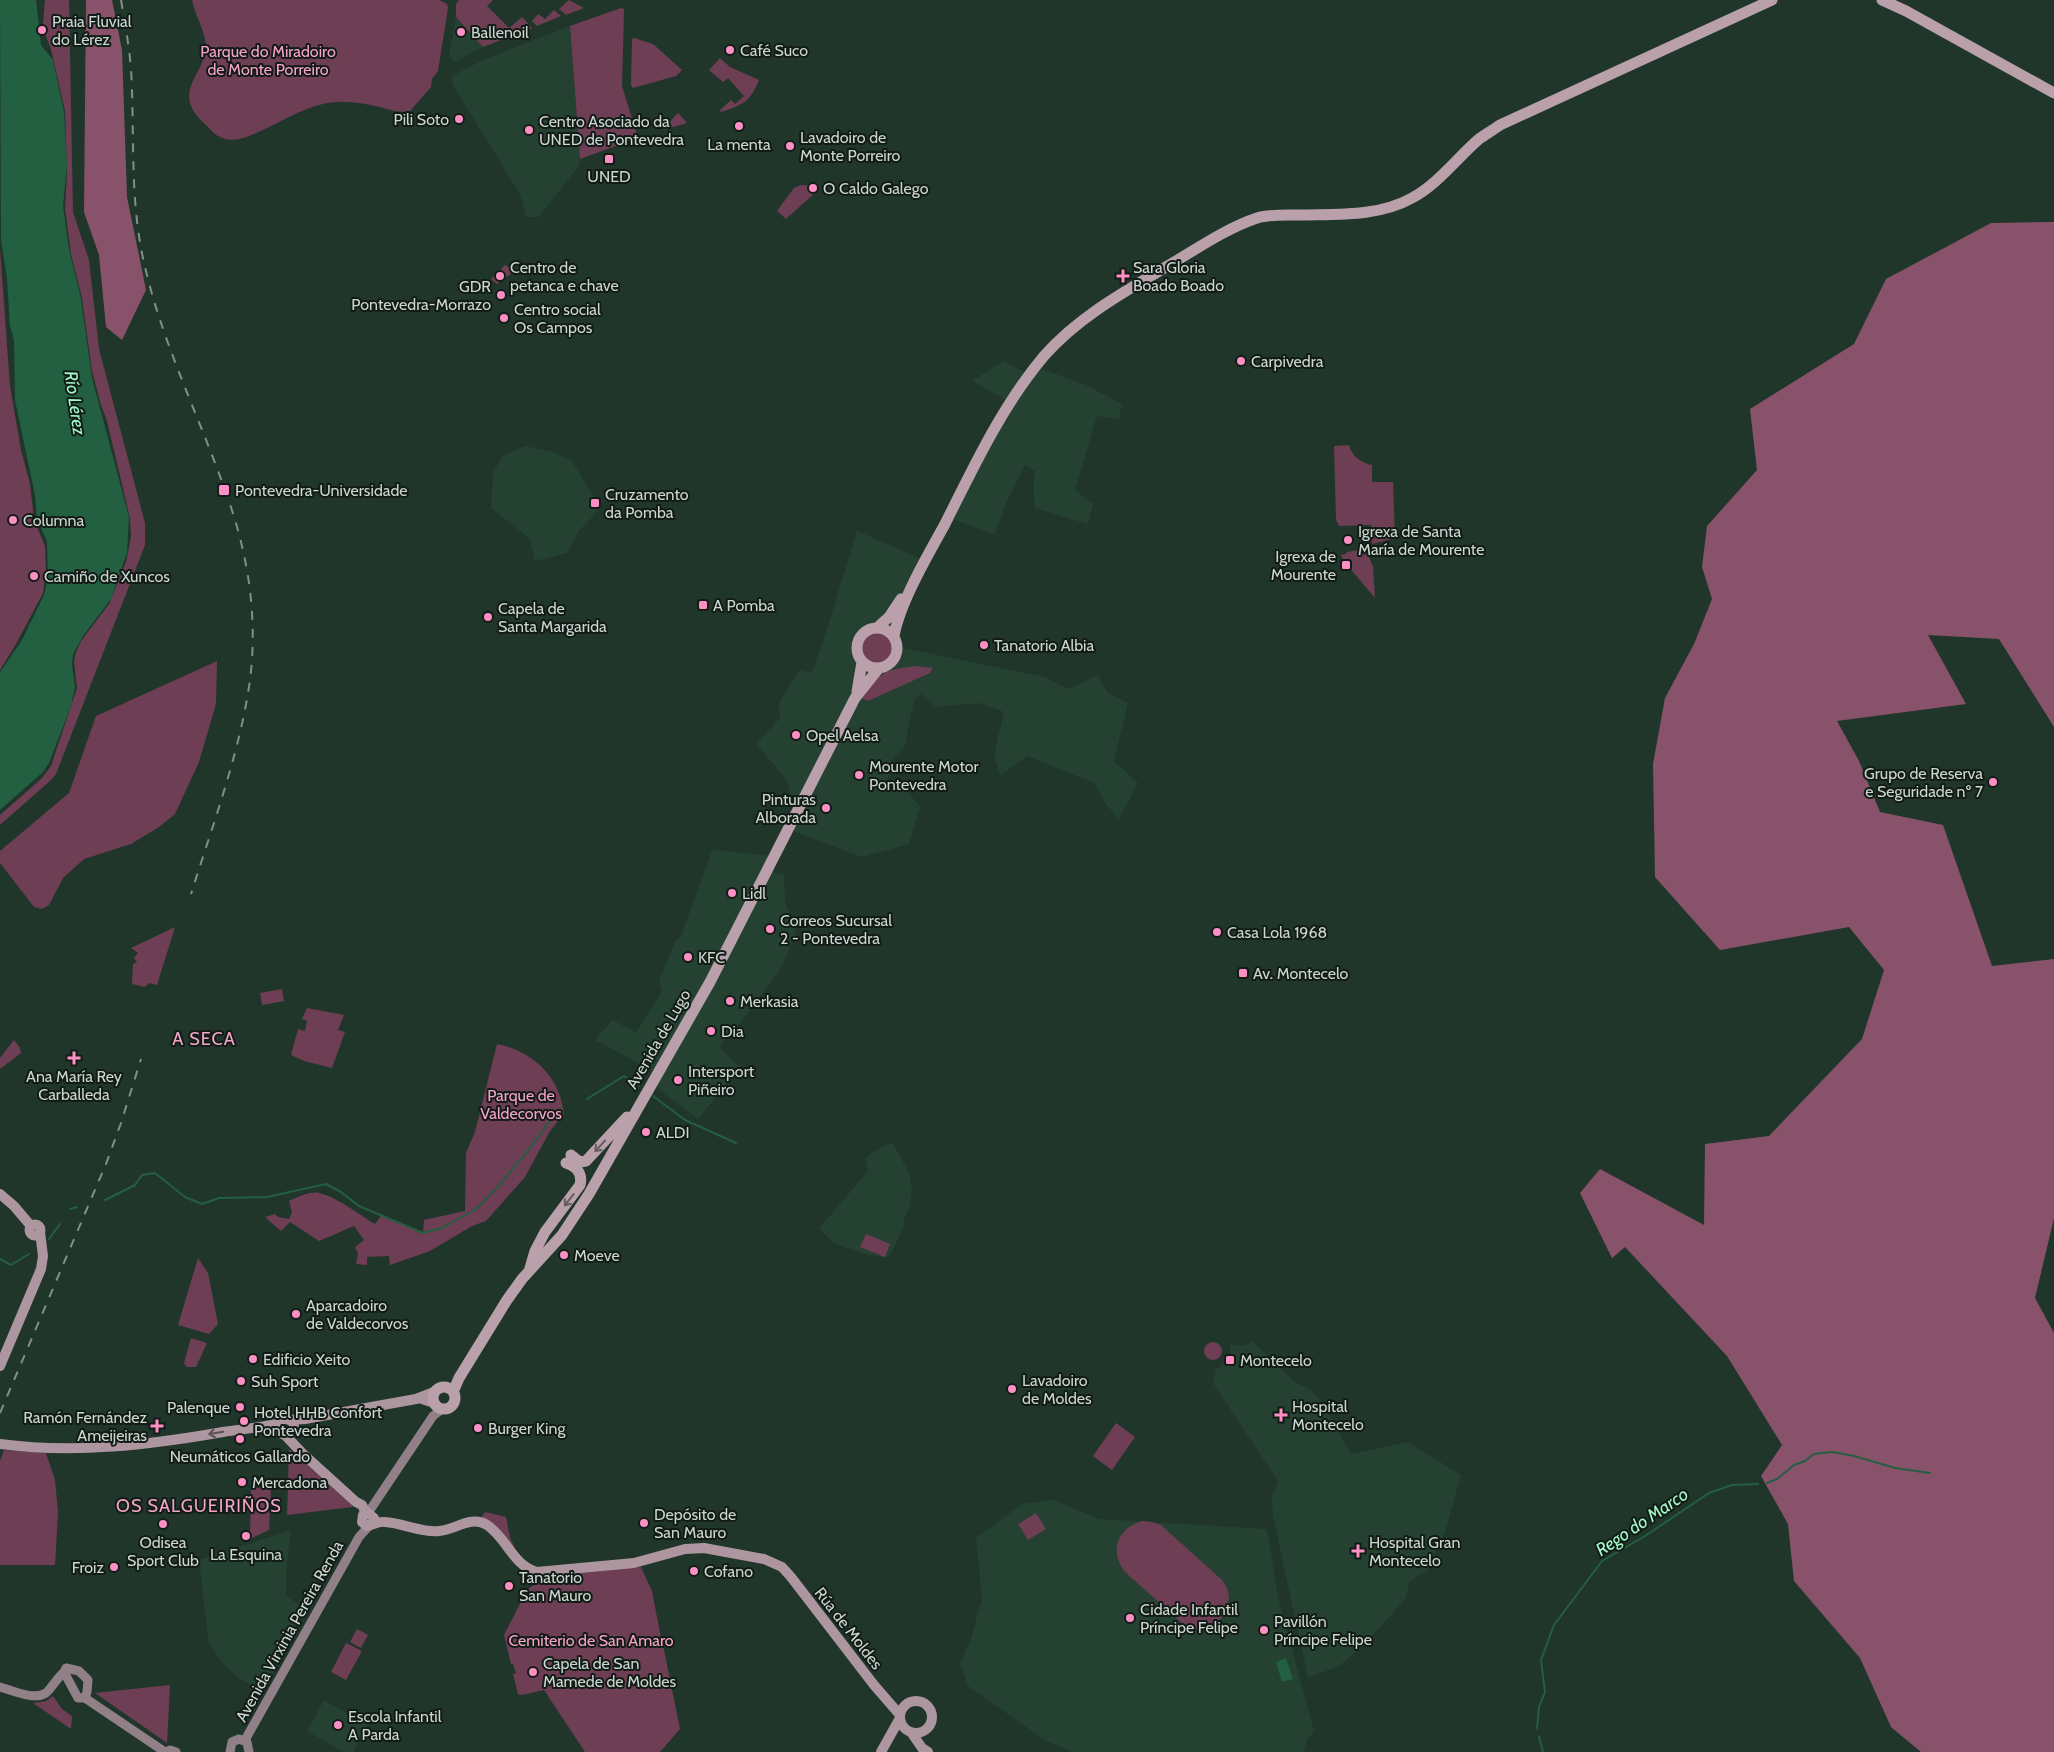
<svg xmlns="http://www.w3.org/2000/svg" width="2054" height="1752" font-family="Cabin,sans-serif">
<rect width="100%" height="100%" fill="#21362a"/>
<path fill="#244131" d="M456,17L483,47L455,62L449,56Z
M570,26L580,164L539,217H526L520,194L452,84V76L483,60Z
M1003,361L1030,375L1036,367L1086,385L1122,404L1119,419L1097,416L1075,490L1093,504L1088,524L1035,508L1033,487L1035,471L1025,465L1006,503L995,535L948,517L1010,402L972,381Z
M525,446L550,451L571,460L601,508L577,533L567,553L535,561L529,538L491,508L493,472L503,456Z
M857,531L926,561L896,628L898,647L1045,677L1068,689L1098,675L1107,692L1128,703L1114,761L1138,783L1119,819L1106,804L1094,783L1027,756L1000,776L994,755L1004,712L979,703L936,707L921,694L914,700L905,746L892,759L885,791H907L920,807L909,844L862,857L793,831L771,872L784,875L785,901L796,931L782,967L742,1021L719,1047L740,1067L698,1119L652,1084L657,1073L595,1040L612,1020L636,1032L649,1012L662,991L659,981L676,940L681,936L712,850L773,856L796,811L792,802L787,780L756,744L780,718L779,703L799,670L812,673L828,626Z
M893,1143L909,1173L912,1188L910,1205L904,1220V1226L891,1254L885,1258L861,1253L849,1248L848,1249L832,1242L820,1229L822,1225L868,1171L865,1158L881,1147Z
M1253,1342L1294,1381L1312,1391L1323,1404L1351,1454L1408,1442L1461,1475L1445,1532L1427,1571L1409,1582L1406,1598L1366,1643L1338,1667L1308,1677L1273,1516L1272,1499L1278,1481L1213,1383L1216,1370L1230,1357V1344L1243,1346Z
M1054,1500L1099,1519L1267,1529L1278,1597L1314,1731L1307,1740L1303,1752H1073L1046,1741L968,1686L960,1663L971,1639L982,1598L976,1538L1022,1504Z
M291,1530L287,1562L286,1596L306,1609L265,1688L259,1690L236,1676L221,1661L209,1644L199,1560Z
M324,1700L366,1724L367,1727L353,1752H343L307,1731Z"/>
<path fill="#6e3e54" d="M45,0H69L73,212L89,260L99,349L145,523V545L56,774L51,780L0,825V815L42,778L51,766L77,688L74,661L76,652L81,641L109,604L126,562L131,537L130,518L107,421L101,405L92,371L82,298L71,254L65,208L67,173L65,111L51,49L46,36L43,24Z
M192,0H439L447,4L448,8L438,71L432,79L431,87L410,111C400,113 390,110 380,107C362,103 345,100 327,103C296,109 272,129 243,138C229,142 218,139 209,128C203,122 195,115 192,108C181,86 206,68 206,47C206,33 195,15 192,0Z
M459,0H493L487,6L509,28L522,17L532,28L483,47L456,17V4Z
M569,0L584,8L566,15L559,9Z
M621,8L624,9L622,86L638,138L580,159L570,26Z
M554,10L561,16L537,26L532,21L538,14L545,19Z
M634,38L653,44L682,70L676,76L633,88L631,85L632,39Z
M720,58L730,67L759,80C750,102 743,105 721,112L720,110L731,100L735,104L744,96L728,78L723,82L709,70Z
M678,113L687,123L663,130V129Z
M801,185L813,186L816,192L786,219L777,211L794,188Z
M0,248L10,386L21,450L30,484L34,520L45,546L46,569L43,593L16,644L0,670Z
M505,265L511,268L513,272L497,284L491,279Z
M1349,445C1351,455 1362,464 1372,465V482H1393L1395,538L1372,544L1371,525L1339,526L1336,520L1334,446Z
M1366,549L1373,567L1375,598L1343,560L1341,555L1346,554L1347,552Z
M857 648a20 20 0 1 1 40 0a20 20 0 1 1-40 0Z
M217,661L216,704L199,762L175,814L159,827L131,844L84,859L63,878L49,905L42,909L34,907L0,863V851L69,793L96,716Z
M915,666L933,668L930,673L868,701L862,698C883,671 880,671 915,666Z
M175,927L157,985L149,983L145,987L132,984L133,964L137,962L134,958L138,953L131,948Z
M282,989L284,1001L262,1005L260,993Z
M307,1008L344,1015L338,1030L345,1032L332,1068L304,1061L291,1055L298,1029L305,1031L307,1021L302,1019Z
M14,1040L20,1048L21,1053L0,1069V1058Z
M497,1044C523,1049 548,1066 558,1091C561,1098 563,1107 564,1114L550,1131L525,1177L486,1221L472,1226L430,1251L390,1265L389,1256L367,1257V1265L356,1264L358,1253L355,1247L364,1240L354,1226L319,1241L290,1222L281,1231L265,1217L275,1214L278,1217L289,1219L292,1212L289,1201C298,1197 310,1191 319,1193C337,1197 360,1215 375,1224L381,1216L423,1233L424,1220L465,1211L466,1153L475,1132Z
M866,1234L890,1244L885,1257L860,1247Z
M198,1258L208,1273L218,1324L209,1334L178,1325Z
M191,1338L207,1343L196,1367H187L184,1363Z
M1204 1351a9 9 0 1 1 18 0a9 9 0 1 1-18 0Z
M1116,1423L1135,1437L1112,1470L1093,1456Z
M289,1449L352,1505V1507L287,1515Z
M4,1450L46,1453L55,1480L58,1513L55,1565H0V1461Z
M251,1487L271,1488L269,1530L250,1539Z
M485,1512L506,1517L510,1538L515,1548L511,1551L479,1522Z
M1036,1513L1046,1529L1028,1540L1018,1524Z
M1142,1521L1152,1522L1161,1525L1222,1580L1227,1588L1229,1597L1225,1615L1211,1627L1193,1629L1185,1626L1124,1571C1109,1550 1118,1528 1142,1521Z
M641,1567L652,1591L661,1638L660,1643L663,1645L680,1729L660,1752H585L544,1690L522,1695L518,1694L513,1674L516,1673L513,1664H511L504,1635L527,1590L545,1576Z
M357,1629L368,1635L361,1648L350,1642Z
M346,1643L362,1651L346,1680L331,1672Z
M170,1685L167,1743L95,1693Z
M53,1696L62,1709L72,1716L71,1729L33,1703L46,1701Z"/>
<path fill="#89526b" d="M86,0H112L122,50L127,197L146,290L122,340L106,327L99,255L84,212Z
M2054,222V727L1999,639L1928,635L1966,704L1837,721L1859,761L1880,812L1943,825L1992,966L2054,959V1218L2035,1298L2054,1333V1752H1921L1891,1727L1860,1658L1794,1581L1788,1524L1761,1476L1782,1445L1727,1356L1625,1247L1612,1258L1580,1193L1600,1169L1704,1225L1705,1144L1769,1136L1862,1039L1884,970L1849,927L1720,950L1655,877L1653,764L1665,698L1694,644L1712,599L1702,567L1707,526L1757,470L1750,409L1854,344L1886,279L1991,223Z"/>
<path fill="#235f41" d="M0,0H36L41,45L53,60L64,112L67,165L63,206L69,249L81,299L92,378L129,517L127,553L111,599L83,636L73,654L72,665L75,687L71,706L49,763L43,772L0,810V672L21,642L44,595L48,578L47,542L37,518L35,495L15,400L14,341L10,326L7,279L1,240Z
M1286,1658L1293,1679L1282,1682L1276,1662Z"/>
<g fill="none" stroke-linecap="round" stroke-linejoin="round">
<path stroke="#235f41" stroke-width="2" d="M653,1096L685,1120L736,1143
M587,1099L624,1076L639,1085
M105,1200L135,1185L142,1175L155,1173L185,1197L202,1204L219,1198L267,1197L326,1184L341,1192L359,1206L423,1233L442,1228L476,1209L496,1189L525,1154L560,1108
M70,1209L77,1207
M49,1239L60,1224
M0,1259L11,1265L29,1254
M1767,1483L1777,1479L1794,1465L1805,1461L1814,1454L1822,1453L1833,1452L1854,1456L1895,1468L1930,1473
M1537,1728L1539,1707L1545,1692L1541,1660L1554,1625L1602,1561L1645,1536L1709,1493L1732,1485L1758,1484
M1539,1737L1543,1752"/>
<path stroke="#928088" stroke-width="9" d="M368,1513L433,1416L442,1409
M66,1668L79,1671L88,1680L87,1692L85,1698H78L64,1672Z
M0,1687C12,1690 34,1701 46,1693C50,1690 58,1677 64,1672
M85,1698L165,1752
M245,1740L359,1537L369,1526
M166,1752L170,1750L176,1752
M230,1752L232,1742L239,1739L247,1742L249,1752"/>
<path stroke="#ad969f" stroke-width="10" d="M0,1194L14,1206L31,1226
M29.5 1230a5.5 5.5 0 1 1 11 0a5.5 5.5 0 1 1-11 0Z
M0,1366L41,1269L43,1256L40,1232
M419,1398L434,1403
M278 1427a8 8 0 1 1 16 0a8 8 0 1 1-16 0Z
M289,1420L305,1419L416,1399L434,1392
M285,1435L303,1454L356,1502L362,1505L366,1513
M0,1444C75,1454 149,1445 223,1432C241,1429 262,1428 279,1423
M373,1524L374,1518L368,1513L363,1515L362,1522L367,1526C373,1525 378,1521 385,1522C403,1523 421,1533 439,1531C455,1530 471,1515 487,1525C507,1538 513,1566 537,1572L634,1563L685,1549L704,1548L764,1559L782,1567L791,1577L874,1685L900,1715
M900 1717a16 16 0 1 1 32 0a16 16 0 1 1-32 0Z
M911,1732L922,1748L928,1752
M881,1752L900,1718"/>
<path stroke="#b9a0aa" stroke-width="11" d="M1882,0L1906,11L2054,93
M878,627L889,617L901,599
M857 648a20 20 0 1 1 40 0a20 20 0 1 1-40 0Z
M894,636C900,602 928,555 945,524C974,466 1002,406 1044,356C1078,317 1127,290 1171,264C1198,248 1227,228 1257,218C1270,214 1286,215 1300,215C1337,214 1378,217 1412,198C1438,184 1457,158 1479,139C1486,134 1493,130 1500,125L1772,0
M857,692L862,662
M571,1155L580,1162L586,1161L627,1117
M530,1268L535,1251L545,1232L580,1185C583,1173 576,1166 566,1163
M433 1398a11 11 0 1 1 22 0a11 11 0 1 1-22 0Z
M453,1392L459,1378L507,1300L522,1279L562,1235L589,1194L710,982L855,698L879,668"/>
<path stroke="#809086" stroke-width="2" stroke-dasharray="9 9" stroke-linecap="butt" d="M121,0C125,23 129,45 131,69C135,135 129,201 145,267C163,345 200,418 226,493C248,553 258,616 250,680C240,752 213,824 191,894
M0,1413L106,1164L121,1123L141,1059"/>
</g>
<defs><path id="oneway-shaft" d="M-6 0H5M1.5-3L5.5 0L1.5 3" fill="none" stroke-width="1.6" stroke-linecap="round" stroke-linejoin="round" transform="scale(1.25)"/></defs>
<g stroke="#665e60">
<use href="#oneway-shaft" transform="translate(600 1146) rotate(133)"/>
<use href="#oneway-shaft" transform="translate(569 1200) rotate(128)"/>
</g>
<use stroke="#585254" href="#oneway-shaft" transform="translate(216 1433) rotate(170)"/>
<g fill="#fc8fc3" stroke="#121b16" stroke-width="2">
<circle cx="42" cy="30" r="5"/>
<circle cx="461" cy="32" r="5"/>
<circle cx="730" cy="50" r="5"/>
<circle cx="459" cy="119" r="5"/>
<circle cx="739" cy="126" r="5"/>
<circle cx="529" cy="130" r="5"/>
<circle cx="790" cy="146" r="5"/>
<rect x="604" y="154" width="10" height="10" rx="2.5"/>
<circle cx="813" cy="188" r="5"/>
<circle cx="500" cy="276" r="5"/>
<path d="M1120.5 268.5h5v5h5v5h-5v5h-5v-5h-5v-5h5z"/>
<circle cx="501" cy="295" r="5"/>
<circle cx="504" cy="318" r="5"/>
<circle cx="1241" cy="361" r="5"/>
<rect x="218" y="484" width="12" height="12" rx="2.5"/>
<rect x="590" y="498" width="10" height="10" rx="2.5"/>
<circle cx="13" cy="520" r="5"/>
<circle cx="1348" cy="540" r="5"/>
<rect x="1341" y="560" width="10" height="10" rx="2.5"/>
<circle cx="34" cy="576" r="5"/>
<rect x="698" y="600" width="10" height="10" rx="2.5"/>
<circle cx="488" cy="617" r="5"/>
<circle cx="984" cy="645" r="5"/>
<circle cx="796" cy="735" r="5"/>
<circle cx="859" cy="775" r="5"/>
<circle cx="1993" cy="782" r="5"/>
<circle cx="826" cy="808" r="5"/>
<circle cx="732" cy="893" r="5"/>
<circle cx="770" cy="929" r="5"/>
<circle cx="1217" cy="932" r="5"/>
<circle cx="688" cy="957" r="5"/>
<rect x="1238" y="968" width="10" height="10" rx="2.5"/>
<circle cx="730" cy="1001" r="5"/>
<circle cx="711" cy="1031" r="5"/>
<path d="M71.5 1050.5h5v5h5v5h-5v5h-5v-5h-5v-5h5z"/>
<circle cx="678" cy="1080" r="5"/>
<circle cx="646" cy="1132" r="5"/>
<circle cx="564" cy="1255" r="5"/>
<circle cx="296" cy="1314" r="5"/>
<circle cx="253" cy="1359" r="5"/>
<rect x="1225" y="1355" width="10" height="10" rx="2.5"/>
<circle cx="241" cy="1381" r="5"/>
<circle cx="1012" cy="1389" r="5"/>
<circle cx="240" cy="1407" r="5"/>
<path d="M1278.5 1407.5h5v5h5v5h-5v5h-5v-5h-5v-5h5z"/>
<circle cx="244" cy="1421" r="5"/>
<path d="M154.5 1418.5h5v5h5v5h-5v5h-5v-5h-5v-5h5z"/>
<circle cx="478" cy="1428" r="5"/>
<circle cx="240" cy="1439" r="5"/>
<circle cx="242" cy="1482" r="5"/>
<circle cx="644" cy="1523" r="5"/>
<circle cx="163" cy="1524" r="5"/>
<circle cx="246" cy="1536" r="5"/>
<path d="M1355.5 1543.5h5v5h5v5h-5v5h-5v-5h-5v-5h5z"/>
<circle cx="114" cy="1567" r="5"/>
<circle cx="694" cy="1571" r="5"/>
<circle cx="509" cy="1586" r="5"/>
<circle cx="1130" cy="1618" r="5"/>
<circle cx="1264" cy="1630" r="5"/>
<circle cx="533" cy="1672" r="5"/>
<circle cx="338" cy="1725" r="5"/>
</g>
<g text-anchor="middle" stroke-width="4" stroke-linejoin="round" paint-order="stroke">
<g font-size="16" fill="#cad6cf" stroke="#121b16" text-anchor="start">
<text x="52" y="27">Praia Fluvial<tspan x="52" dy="18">do Lérez</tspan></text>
<text x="471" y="38">Ballenoil</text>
<text x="740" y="56">Café Suco</text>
<text x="449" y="125" text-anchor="end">Pili Soto</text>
<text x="539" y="127">Centro Asociado da<tspan x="539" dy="18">UNED de Pontevedra</tspan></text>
<text x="800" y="143">Lavadoiro de<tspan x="800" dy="18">Monte Porreiro</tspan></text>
<text x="739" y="150" text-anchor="middle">La menta</text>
<text x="609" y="182" text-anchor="middle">UNED</text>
<text x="823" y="194">O Caldo Galego</text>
<text x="510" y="273">Centro de<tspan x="510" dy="18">petanca e chave</tspan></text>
<text x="1133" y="273">Sara Gloria<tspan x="1133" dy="18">Boado Boado</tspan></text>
<text x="491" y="292" text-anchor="end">GDR<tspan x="491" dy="18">Pontevedra-Morrazo</tspan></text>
<text x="514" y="315">Centro social<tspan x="514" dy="18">Os Campos</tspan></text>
<text x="1251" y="367">Carpivedra</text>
<text x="235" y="496">Pontevedra-Universidade</text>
<text x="605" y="500">Cruzamento<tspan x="605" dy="18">da Pomba</tspan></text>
<text x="23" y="526">Columna</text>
<text x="1358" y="537">Igrexa de Santa<tspan x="1358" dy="18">María de Mourente</tspan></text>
<text x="1336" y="562" text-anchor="end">Igrexa de<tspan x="1336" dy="18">Mourente</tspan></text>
<text x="44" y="582">Camiño de Xuncos</text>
<text x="713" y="611">A Pomba</text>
<text x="498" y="614">Capela de<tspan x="498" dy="18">Santa Margarida</tspan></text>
<text x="994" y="651">Tanatorio Albia</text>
<text x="806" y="741">Opel Aelsa</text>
<text x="869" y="772">Mourente Motor<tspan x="869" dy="18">Pontevedra</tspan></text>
<text x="1983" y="779" text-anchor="end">Grupo de Reserva<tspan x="1983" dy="18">e Seguridade nº 7</tspan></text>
<text x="816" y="805" text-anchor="end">Pinturas<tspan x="816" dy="18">Alborada</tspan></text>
<text x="742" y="899">Lidl</text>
<text x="780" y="926">Correos Sucursal<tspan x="780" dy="18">2 - Pontevedra</tspan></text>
<text x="1227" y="938">Casa Lola 1968</text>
<text x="698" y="963">KFC</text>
<text x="1253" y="979">Av. Montecelo</text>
<text x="740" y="1007">Merkasia</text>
<text x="721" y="1037">Dia</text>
<text x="688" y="1077">Intersport<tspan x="688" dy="18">Piñeiro</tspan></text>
<text x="74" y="1082" text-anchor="middle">Ana María Rey<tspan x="74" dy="18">Carballeda</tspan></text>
<text x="656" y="1138">ALDI</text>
<text x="574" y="1261">Moeve</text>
<text x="306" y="1311">Aparcadoiro<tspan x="306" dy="18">de Valdecorvos</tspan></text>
<text x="263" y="1365">Edificio Xeito</text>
<text x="1240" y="1366">Montecelo</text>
<text x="1022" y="1386">Lavadoiro<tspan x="1022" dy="18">de Moldes</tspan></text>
<text x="251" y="1387">Suh Sport</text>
<text x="1292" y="1412">Hospital<tspan x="1292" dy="18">Montecelo</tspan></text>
<text x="230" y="1413" text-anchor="end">Palenque</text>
<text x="254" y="1418">Hotel HHB Confort<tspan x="254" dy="18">Pontevedra</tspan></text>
<text x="147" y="1423" text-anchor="end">Ramón Fernández<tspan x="147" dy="18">Ameijeiras</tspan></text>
<text x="488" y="1434">Burger King</text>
<text x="240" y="1462" text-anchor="middle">Neumáticos Gallardo</text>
<text x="252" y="1488">Mercadona</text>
<text x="654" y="1520">Depósito de<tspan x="654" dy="18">San Mauro</tspan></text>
<text x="163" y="1548" text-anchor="middle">Odisea<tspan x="163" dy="18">Sport Club</tspan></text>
<text x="1369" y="1548">Hospital Gran<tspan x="1369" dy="18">Montecelo</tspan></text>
<text x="246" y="1560" text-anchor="middle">La Esquina</text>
<text x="104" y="1573" text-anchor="end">Froiz</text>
<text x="704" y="1577">Cofano</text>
<text x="519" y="1583">Tanatorio<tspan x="519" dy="18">San Mauro</tspan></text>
<text x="1140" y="1615">Cidade Infantil<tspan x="1140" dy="18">Príncipe Felipe</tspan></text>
<text x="1274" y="1627">Pavillón<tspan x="1274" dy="18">Príncipe Felipe</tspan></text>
<text x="543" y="1669">Capela de San<tspan x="543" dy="18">Mamede de Moldes</tspan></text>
<text x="348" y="1722">Escola Infantil<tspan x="348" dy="18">A Parda</tspan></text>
</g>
<g font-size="16" fill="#f7a3c9" stroke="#121b16">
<text x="268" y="57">Parque do Miradoiro<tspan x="268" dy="18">de Monte Porreiro</tspan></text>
<text x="521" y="1101">Parque de<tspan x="521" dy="18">Valdecorvos</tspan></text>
<text x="591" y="1646">Cemiterio de San Amaro</text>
</g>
<g font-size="16" fill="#cad6cf" stroke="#121b16">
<text transform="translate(658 1039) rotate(-60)" y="6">Avenida de Lugo</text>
<text transform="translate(849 1628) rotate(52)" y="6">Rúa de Moldes</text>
<text transform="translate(289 1631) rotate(-61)" y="6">Avenida Virxinia Pereira Renda</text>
</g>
<g font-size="18" font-style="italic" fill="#a0f9c7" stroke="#121b16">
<text transform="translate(75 403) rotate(82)" y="6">Río Lérez</text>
<text transform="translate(1642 1522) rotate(-34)" y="6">Rego do Marco</text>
</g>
<g font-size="18" letter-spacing="1" fill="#f1a4c7" stroke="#121b16">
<text x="204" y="1045">A SECA</text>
<text x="199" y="1512">OS SALGUEIRIÑOS</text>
</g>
</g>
</svg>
